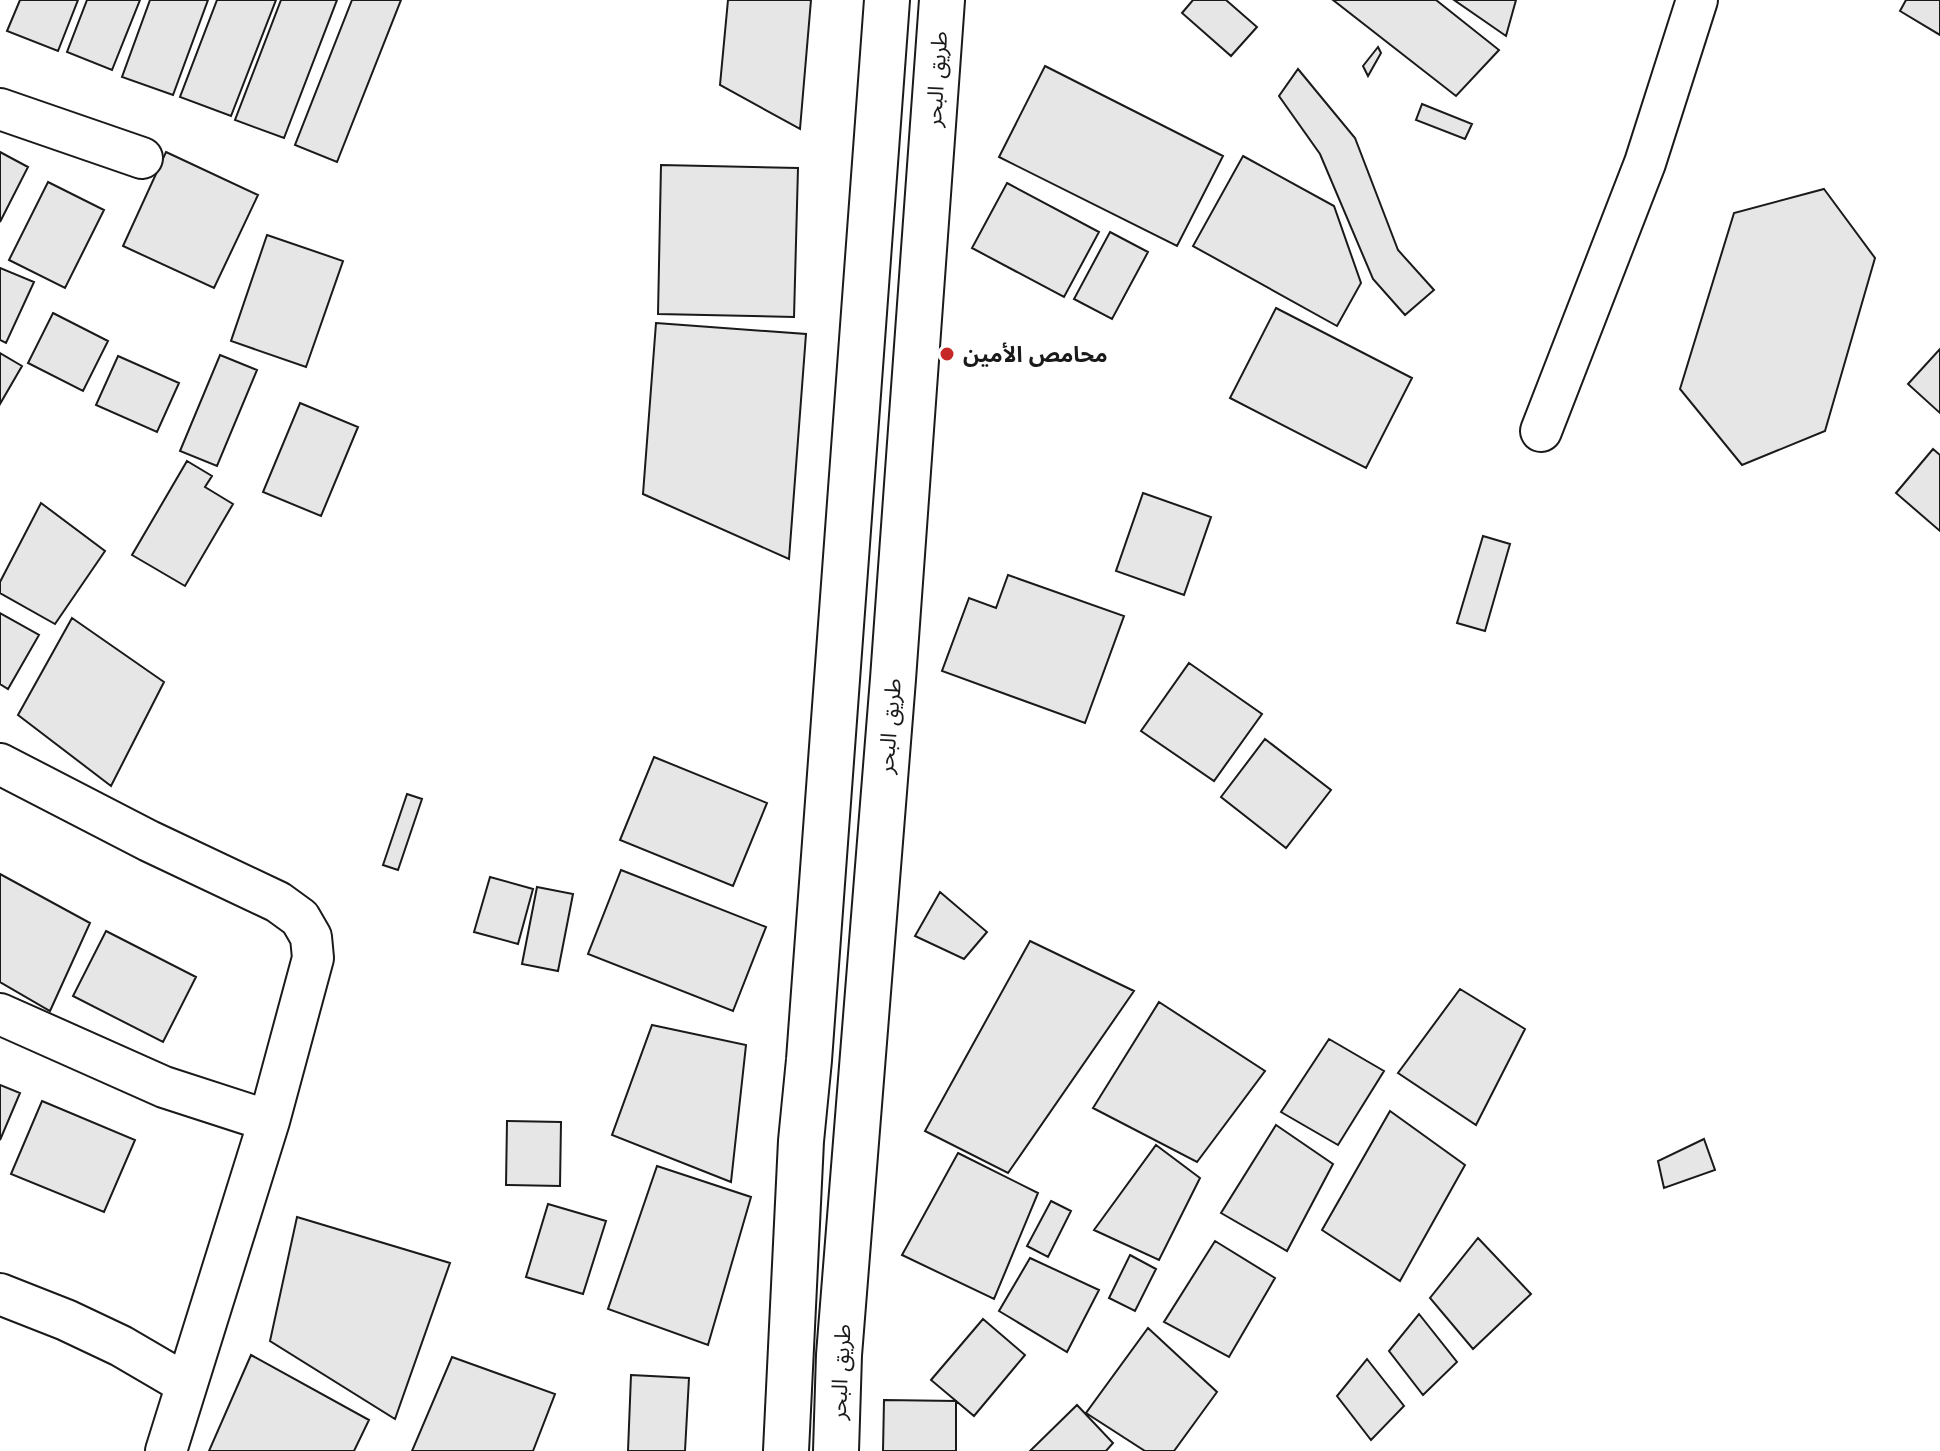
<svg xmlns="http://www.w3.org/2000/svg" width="1940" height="1451" font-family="'Work Sans','Noto Sans Arabic',sans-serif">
<rect width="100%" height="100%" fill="#fff"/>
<path fill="#e6e6e6" stroke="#1a1a1a" stroke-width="2" d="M20,0H78L58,51L7,31Z
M87,0H140L112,70L67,52Z
M150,0H208L173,95L122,77Z
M217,0H276L231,116L180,97Z
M281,0H337L284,138L235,120Z
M352,0H401L337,162L295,145Z
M728,0H811L800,129L720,85Z
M1193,0H1226L1257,27L1231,56L1182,13Z
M1333,0H1436L1499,50L1456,96Z
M1454,0H1516L1506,36Z
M1906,0H1940V35L1900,11Z
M1378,47L1381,53L1368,76L1363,66Z
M1045,66L1223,156L1177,246L999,157Z
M1298,69L1355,138L1398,250L1434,290L1405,315L1373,279L1320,154L1279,96Z
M1422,104L1472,124L1465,139L1416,120Z
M0,152L28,167L0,222Z
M166,152L258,195L214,288L123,246Z
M1243,156L1334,206L1361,283L1337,326L1193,246Z
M661,165L798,168L794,317L658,314Z
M48,182L104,210L65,288L9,260Z
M1007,183L1099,232L1064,297L972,248Z
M1824,189L1875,258L1825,431L1742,465L1680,389L1734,213Z
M1110,232L1148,252L1112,319L1074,299Z
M267,235L343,261L306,367L231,341Z
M0,268L34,282L6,343L0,340Z
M1276,308L1412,378L1366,468L1230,398Z
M53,313L108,341L83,391L28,363Z
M656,323L806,334L789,559L643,494Z
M1940,349V413L1908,384Z
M0,353L22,366L0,404Z
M220,355L257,370L217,466L180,451Z
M118,356L179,383L157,432L96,405Z
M300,403L358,427L321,516L263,492Z
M1933,449L1940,455V531L1896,493Z
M187,461L212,476L205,487L233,504L185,586L132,555Z
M1143,493L1211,517L1184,595L1116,571Z
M41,503L105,551L55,624L0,593V582Z
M1483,536L1510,544L1485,631L1457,623Z
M1008,575L1124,616L1085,723L942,671L969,598L996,608Z
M0,613L39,635L8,689L0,684Z
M72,618L164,682L111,786L18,715Z
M1189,663L1262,714L1214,781L1141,731Z
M1265,739L1331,790L1286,848L1221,797Z
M654,757L767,803L733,886L620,840Z
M407,794L422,799L398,870L383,865Z
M621,870L766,927L733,1011L588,954Z
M0,874L90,923L50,1011L0,982Z
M490,877L533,889L518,944L474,932Z
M537,887L573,894L558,971L522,964Z
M940,892L987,932L964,959L915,936Z
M106,931L196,977L163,1042L73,996Z
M1030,941L1134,991L1008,1173L925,1131Z
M1460,989L1525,1029L1476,1125L1398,1073Z
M1159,1002L1265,1071L1197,1162L1093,1108Z
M652,1025L746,1045L731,1182L612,1135Z
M1329,1039L1384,1071L1338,1145L1281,1112Z
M0,1085L20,1093L0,1140Z
M42,1101L135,1140L104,1212L11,1174Z
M1390,1111L1465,1165L1400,1281L1322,1230Z
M507,1121L561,1122L560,1186L506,1185Z
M1276,1125L1333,1164L1287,1251L1221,1213Z
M1704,1139L1715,1170L1664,1188L1658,1161Z
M1156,1145L1200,1178L1159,1260L1094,1230Z
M958,1153L1038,1193L994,1299L902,1255Z
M657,1166L751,1197L708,1345L608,1309Z
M1051,1201L1071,1211L1048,1257L1027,1246Z
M548,1204L606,1221L583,1294L526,1277Z
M297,1217L450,1263L395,1419L270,1341Z
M1478,1238L1531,1294L1473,1349L1430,1298Z
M1215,1241L1275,1278L1229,1357L1164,1322Z
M1130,1255L1156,1269L1135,1311L1109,1298Z
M1030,1258L1099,1290L1067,1352L999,1311Z
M1419,1314L1457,1362L1423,1395L1389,1351Z
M983,1319L1025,1355L974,1416L931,1380Z
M1148,1328L1217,1392L1174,1451H1145L1086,1413Z
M251,1355L369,1420L354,1451H209Z
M452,1357L555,1394L533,1451H412Z
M1367,1359L1404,1406L1371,1440L1337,1396Z
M631,1375L689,1378L685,1451H628Z
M884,1400L956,1401V1451H883Z
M1077,1405L1113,1443L1106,1451H1030Z"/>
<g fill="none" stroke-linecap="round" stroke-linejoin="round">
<g stroke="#1a1a1a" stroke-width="44">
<path id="minor" d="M0,109L142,158
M1541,431L1645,163L1697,0
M0,764L149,841L278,902L300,918L311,937L313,958L269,1121L166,1451
M0,1014L164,1087L269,1121
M0,1294L66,1320L121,1346L186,1384"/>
</g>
<g stroke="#1a1a1a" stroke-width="48">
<path id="highway" d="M786,1451L801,1141L809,1060L887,0
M836,1451L839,1355L893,679L942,0"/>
</g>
<use href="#minor" stroke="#fff" stroke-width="40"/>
<use href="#highway" stroke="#fff" stroke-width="44"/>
</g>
<circle fill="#c62828" stroke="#fff" stroke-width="3" cx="947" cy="354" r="8"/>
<g text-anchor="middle" stroke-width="6" stroke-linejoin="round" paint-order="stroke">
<g font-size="22" fill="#1a1a1a" stroke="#fff">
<text transform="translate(936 79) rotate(-86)" y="8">طريق البحر</text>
<text transform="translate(889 726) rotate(-85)" y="8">طريق البحر</text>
<text transform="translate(840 1372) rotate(-87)" y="8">طريق البحر</text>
</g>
<g font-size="22" font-weight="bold" fill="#1a1a1a" stroke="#fff" text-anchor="start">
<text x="963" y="362">محامص الأمين</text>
</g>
</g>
</svg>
